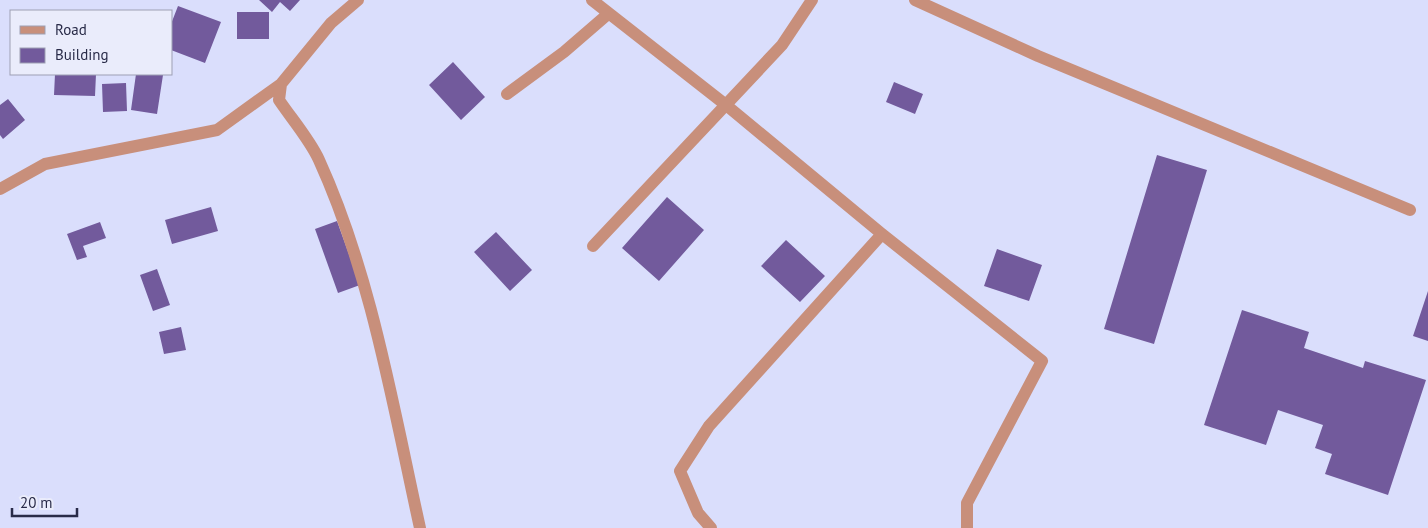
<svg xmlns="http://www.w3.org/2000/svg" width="1428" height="528" font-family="'PT Sans',sans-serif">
<rect width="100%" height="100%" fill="#dadefc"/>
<path fill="#725a9c" d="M259,0H300L290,11L280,2L272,12Z
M178,6L221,22L205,63L171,50V24Z
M237,12H269V39H237Z
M453,62L485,97L461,120L429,85Z
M55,74H96L95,96L54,95Z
M136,74L163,75L157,114L131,110Z
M894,82L923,94L915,114L886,102Z
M126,83L127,111L103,112L102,84Z
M8,99L25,120L3,139L0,135V105Z
M1157,155L1207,170L1154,344L1104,329Z
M667,197L704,230L659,281L622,248Z
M211,207L218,231L172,244L165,220Z
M337,221L360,285L338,293L315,229Z
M100,222L106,238L83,246L87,257L77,260L67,234Z
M496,232L532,270L510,291L474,252Z
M786,240L825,276L800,302L761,266Z
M997,249L1042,265L1029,301L984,286Z
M157,269L170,305L153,311L140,275Z
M1428,291V341L1413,336Z
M1242,310L1309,332L1304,348L1363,368L1365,361L1426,380L1388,495L1325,474L1332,454L1315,448L1323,425L1278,410L1266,445L1204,425Z
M181,327L186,350L164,354L159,332Z"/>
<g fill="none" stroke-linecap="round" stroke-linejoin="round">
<path stroke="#c88f7b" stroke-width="12" d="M592,0L726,105L882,234L1042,361L967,503V528
M915,0L1038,56L1410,210
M281,84L279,100C291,118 310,140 319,160C371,274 393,406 420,528
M507,94L564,52L608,14
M0,189L45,164L217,130L281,84L331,23L358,0
M593,246L782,45L812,0
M711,528L698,513L680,471L709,426L882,234"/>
</g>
<rect x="10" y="10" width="162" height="65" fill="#eaecfb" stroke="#9d9fb3"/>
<rect x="20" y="26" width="25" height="8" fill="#c88f7b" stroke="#9d9fb3"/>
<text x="55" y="35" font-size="15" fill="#292b48">Road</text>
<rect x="20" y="48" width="25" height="15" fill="#725a9c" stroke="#9d9fb3"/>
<text x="55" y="60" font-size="15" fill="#292b48">Building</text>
<path d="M12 508v8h65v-8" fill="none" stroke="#292b48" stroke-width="2.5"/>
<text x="20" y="508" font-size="15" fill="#292b48" stroke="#eaecfb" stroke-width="4" paint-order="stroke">20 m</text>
</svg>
